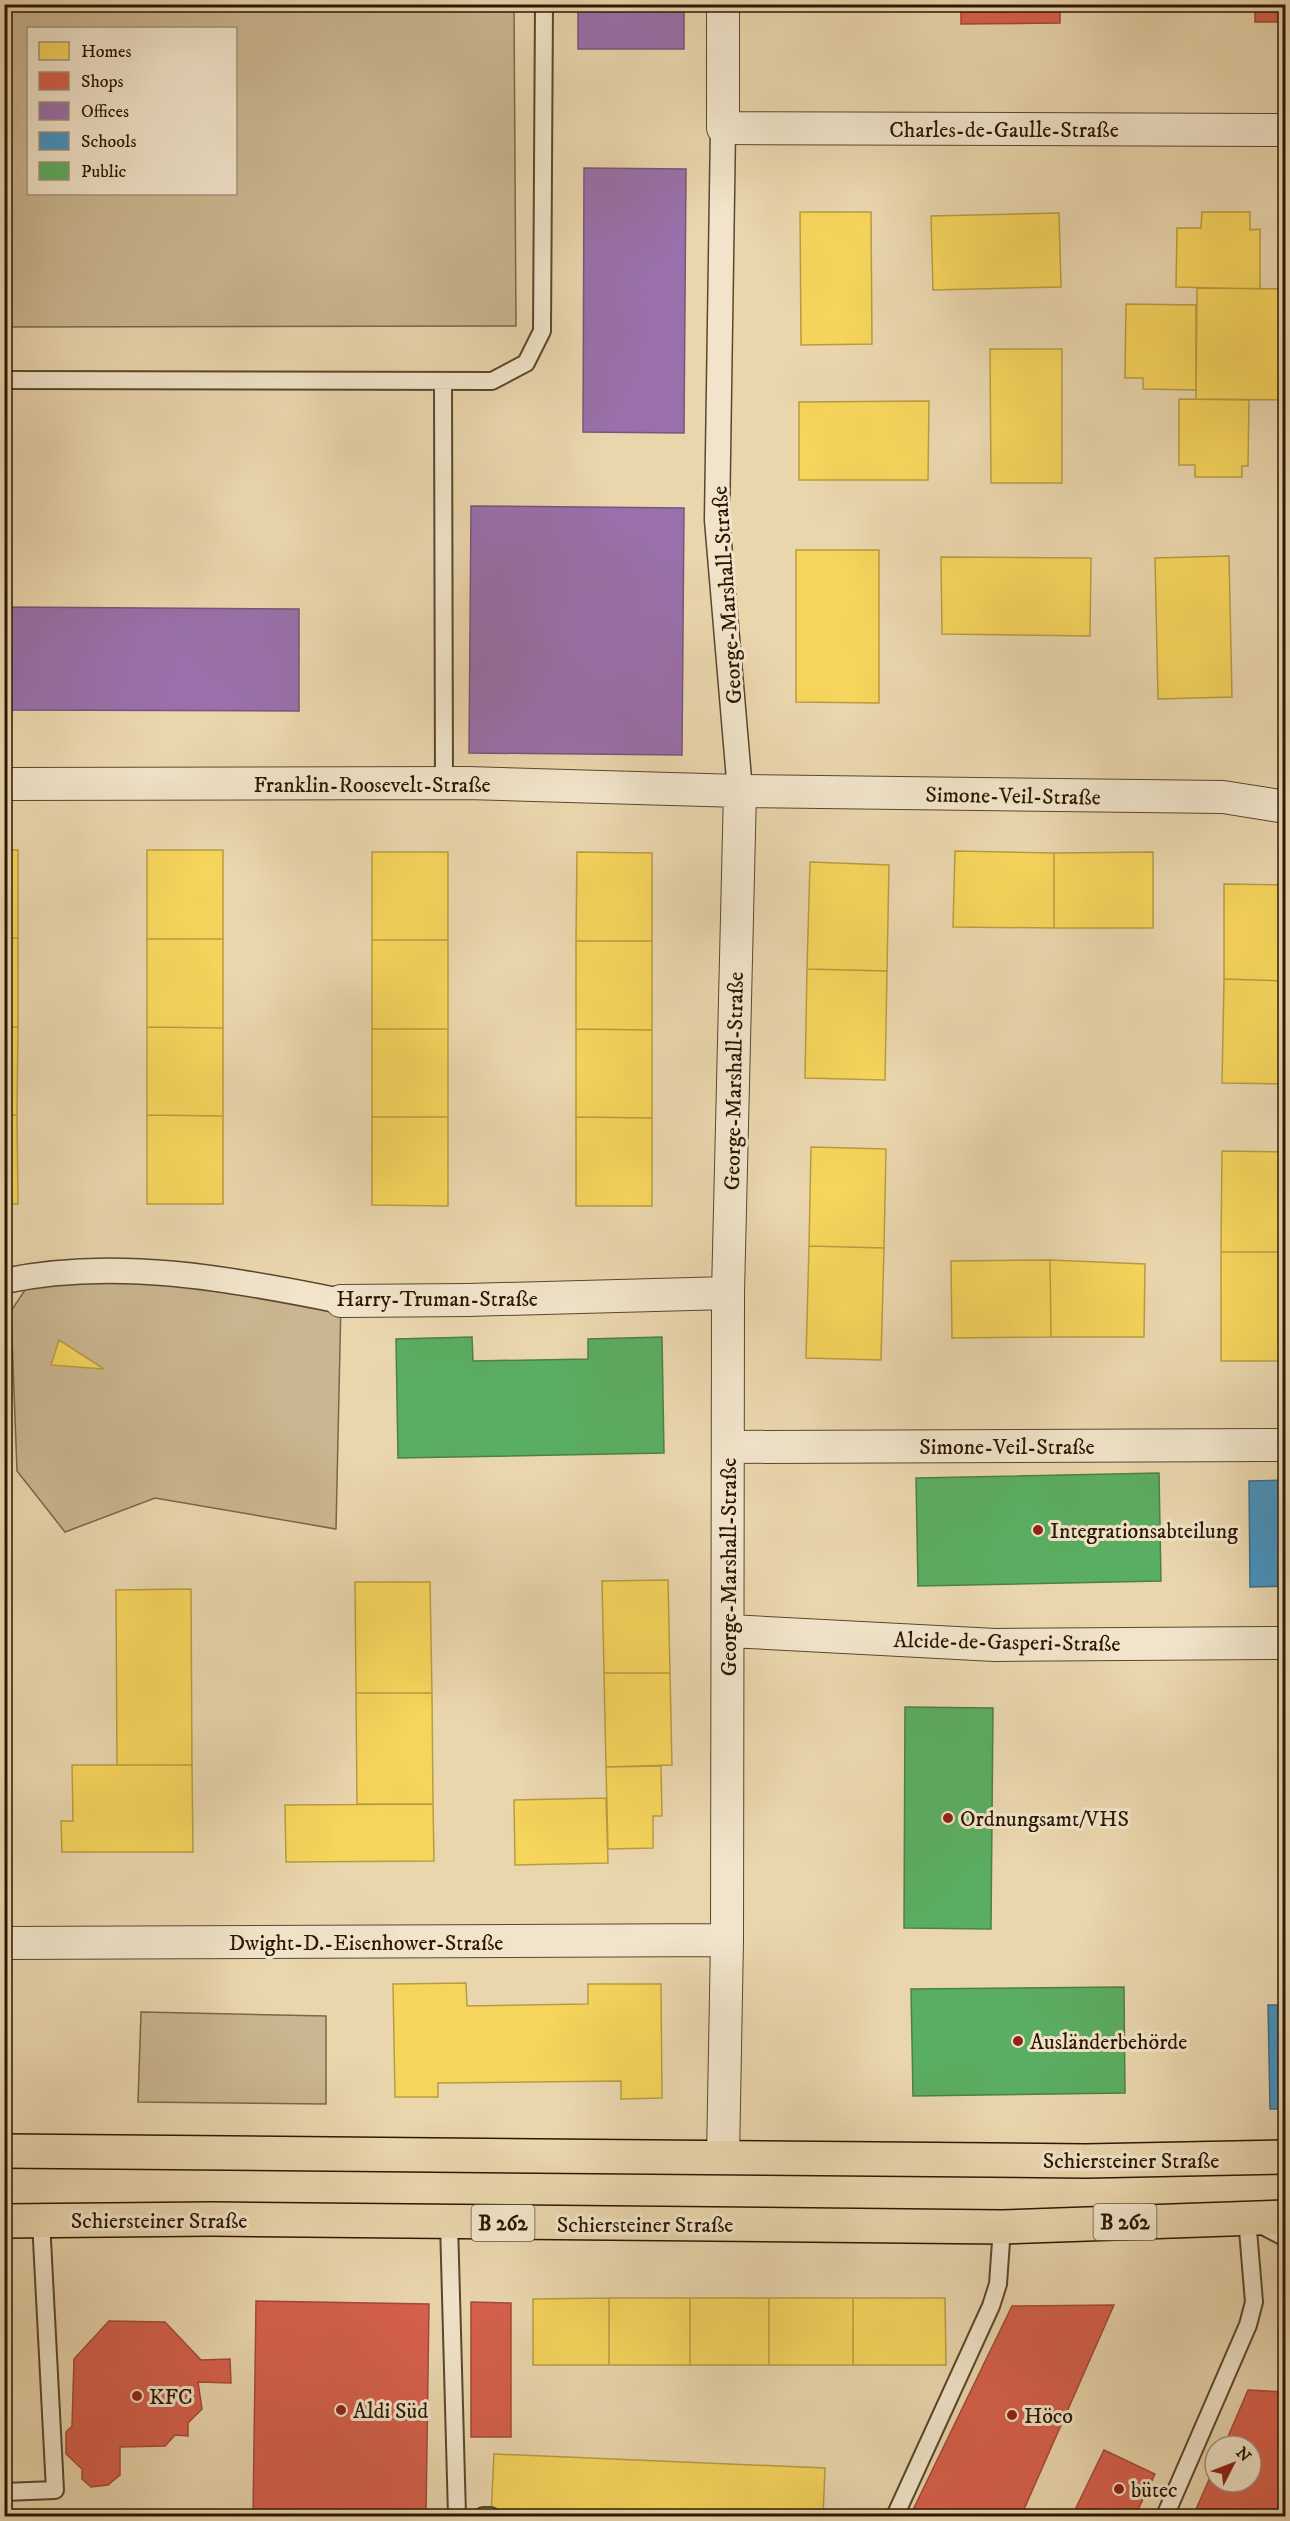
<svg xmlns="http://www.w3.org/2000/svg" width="1290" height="2521" font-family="'IM FELL DW Pica',serif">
<rect width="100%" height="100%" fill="#ead6ad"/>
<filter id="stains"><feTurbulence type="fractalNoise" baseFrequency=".00333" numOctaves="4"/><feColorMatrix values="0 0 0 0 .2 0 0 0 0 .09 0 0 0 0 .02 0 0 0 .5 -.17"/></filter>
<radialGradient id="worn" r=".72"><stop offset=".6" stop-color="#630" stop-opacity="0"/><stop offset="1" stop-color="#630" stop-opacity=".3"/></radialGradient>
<path fill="#cab690" stroke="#7a664a" stroke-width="1.5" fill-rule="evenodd" d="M4,5H514L516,326L5,327ZM28,28H236V194H28Z
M117,1270L341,1301L336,1529L155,1498L65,1532L17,1471L11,1311L35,1275Z
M141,2012L326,2016V2104L138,2102Z"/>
<path fill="#f6d55c" stroke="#b99c41" stroke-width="1.5" d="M800,212H871L872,344L801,345Z
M1202,212H1250V230L1260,229V289L1176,287L1177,228H1201Z
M1059,213L1061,287L933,290L931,216Z
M1197,288L1286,289V400L1196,399Z
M1126,304L1196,305V390L1143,389V378H1125Z
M990,349H1062V483H991Z
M1179,399L1249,400L1248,466H1242V477H1195V465H1179Z
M929,401L928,480H799V402Z
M796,550H879V703L796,702Z
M1229,556L1232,697L1158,699L1155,558Z
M941,557L1091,558L1090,636L942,634Z
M4,850H18V938H4Z
M147,850H223V939H147Z
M955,851L1054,853V928L953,927Z
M372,852H448V940H372Z
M577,852L652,853V941H576Z
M1153,852V928H1054V853Z
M810,862L889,865L887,971L807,969Z
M1224,884L1286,885V981L1224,979Z
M4,938H18V1027H4Z
M147,939H223V1028L147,1027Z
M372,940H448V1029H372Z
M576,941H652V1030L576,1029Z
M807,969L887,971L885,1080L805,1078Z
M1224,979L1286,981V1084L1222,1083Z
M4,1027H18L17,1115H4Z
M147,1027L223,1028V1116L147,1115Z
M372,1029H448V1117H372Z
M576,1029L652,1030V1118L576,1117Z
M4,1115H17L18,1204H4Z
M147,1115L223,1116V1204H147Z
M372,1117H448V1206L372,1205Z
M576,1117L652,1118V1206H576Z
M811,1147L886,1149L884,1248L809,1246Z
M1222,1151L1286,1152V1252H1221Z
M809,1246L884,1248L881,1360L806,1358Z
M1221,1252H1286V1361H1221Z
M1050,1260L1051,1337L952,1338L951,1261Z
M1050,1260L1145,1264L1144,1337H1051Z
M59,1340L104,1369L51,1365Z
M668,1580L670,1673H604L602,1581Z
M355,1582H430L432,1693H356Z
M191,1589L192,1765H117L116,1590Z
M604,1673H670L672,1765L606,1767Z
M356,1693H432L433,1804H357Z
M72,1765H192L193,1852H62L61,1821H73Z
M661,1766L662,1816H653V1848L608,1849L606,1767Z
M606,1798L608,1863L515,1865L514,1800Z
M433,1804L434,1861L286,1862L285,1805Z
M466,1983L467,2006L588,2004V1984H661L662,2098L621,2099V2081L438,2083V2097H395L393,1984Z
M609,2298H690V2365H609Z
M609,2298V2365H533V2299Z
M690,2298H769V2365H690Z
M769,2298H853V2365H769Z
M853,2298H945L946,2365H853Z
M494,2454L825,2468L823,2516H491Z"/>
<path fill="#d6604d" stroke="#a34a37" stroke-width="1.5" d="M961,4H1060V23L961,24Z
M1255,4H1286V22H1255Z
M256,2301L429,2304L426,2516H253Z
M471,2302L511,2303V2437H471Z
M1114,2305L1021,2516H910L1012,2306Z
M109,2321L165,2322L201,2360L230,2359L231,2383L198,2382L202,2409L188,2423V2436L175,2435L165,2446L120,2447V2475L108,2485L91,2487L82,2479V2469L66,2454V2432L72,2426L74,2359Z
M1248,2390L1286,2392V2516H1193L1215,2466V2482H1251V2446H1224Z
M1104,2450L1155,2474L1135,2516H1072Z"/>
<path fill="#9970ab" stroke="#785579" stroke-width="1.5" d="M578,4H684V49H578Z
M584,168L686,169L684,433L583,432Z
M471,506L684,508L682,755L469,753Z
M4,607L299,609V711L4,710Z
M4,2012L6,2095H4Z"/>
<path fill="#4393c3" stroke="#3c6e89" stroke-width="1.5" d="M1286,1480V1586L1250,1587L1249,1481Z
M1268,2005H1286V2109H1270Z"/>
<path fill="#5aae61" stroke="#4c8145" stroke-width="1.5" d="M472,1337L473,1361L588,1359V1339L662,1337L664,1453L398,1458L396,1339Z
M1159,1473L1161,1581L918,1586L916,1478Z
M905,1707L993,1708L991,1929L904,1928Z
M1124,1987L1125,2093L913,2096L911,1989Z"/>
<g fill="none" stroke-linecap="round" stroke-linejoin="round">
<g stroke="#5b472e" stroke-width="20">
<path id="service" d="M4,380L492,381L526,363L542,331L544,4
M443,381L444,783
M449,2223L457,2516
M1259,2224L1286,2238
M4,2492L55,2490L41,2221
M483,2516H491
M895,2516L991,2306L998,2284L1002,2227
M1165,2516L1248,2325L1254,2302L1247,2218"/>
</g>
<g stroke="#5b472e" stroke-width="27">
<path id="pedestrian" d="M723,128L717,520L740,791
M4,1281C114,1257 233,1279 341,1301"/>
</g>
<g stroke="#5b472e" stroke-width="34">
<path id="minor" d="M723,4V128L1286,130
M4,784L467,783L740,791L1223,797L1286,807
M341,1301L468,1300L728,1293
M728,1447L1286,1445
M729,1631L995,1645L1286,1643
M4,1943L727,1940
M723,2158L727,1940L728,1293L740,791"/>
</g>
<g stroke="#2b1703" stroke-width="36">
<path id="primary" d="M4,2151L1086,2161L1286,2157
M4,2221L212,2219L1002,2227L1286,2217"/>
</g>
<use href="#service" stroke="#f1e4ca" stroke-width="16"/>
<use href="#pedestrian" stroke="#f1e4ca" stroke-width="24"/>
<use href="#minor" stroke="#f1e4ca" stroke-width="32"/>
<use href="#primary" stroke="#ead6ad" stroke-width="33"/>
</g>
<g fill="#8f2418" stroke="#f1e4ca" stroke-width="2">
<circle cx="1038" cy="1530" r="6"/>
<circle cx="948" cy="1818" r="6"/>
<circle cx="1018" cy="2041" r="6"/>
<circle cx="137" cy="2396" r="6"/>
<circle cx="341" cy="2410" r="6"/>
<circle cx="1012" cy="2415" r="6"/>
<circle cx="1119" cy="2489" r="6"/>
</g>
<g text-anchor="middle" stroke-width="6" stroke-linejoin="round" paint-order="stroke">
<g fill="#f1e4ca" stroke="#66543f" stroke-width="1.5">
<rect x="1093.5" y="2204" width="63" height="36" rx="4.5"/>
<rect x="471.5" y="2205" width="63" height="36" rx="4.5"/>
</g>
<g font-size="21" font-weight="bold" fill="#2b1703">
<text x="1125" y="2229">B 262</text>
<text x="503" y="2230">B 262</text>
</g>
<g font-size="22" fill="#2b1703" stroke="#f1e4ca">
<text x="1004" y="137">Charles-de-Gaulle-Straße</text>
<text transform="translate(726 595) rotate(-94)" y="8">George-Marshall-Straße</text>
<text x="372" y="792">Franklin-Roosevelt-Straße</text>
<text transform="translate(1013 795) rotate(1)" y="8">Simone-Veil-Straße</text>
<text transform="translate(733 1081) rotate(-89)" y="8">George-Marshall-Straße</text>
<text x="437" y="1306">Harry-Truman-Straße</text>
<text x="1007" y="1454">Simone-Veil-Straße</text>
<text transform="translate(728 1567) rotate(-90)" y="8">George-Marshall-Straße</text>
<text transform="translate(1007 1641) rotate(1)" y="8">Alcide-de-Gasperi-Straße</text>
<text x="366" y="1950">Dwight-D.-Eisenhower-Straße</text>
<text x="1131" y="2168">Schiersteiner Straße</text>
<text x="159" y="2228">Schiersteiner Straße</text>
<text x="645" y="2232">Schiersteiner Straße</text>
</g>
<g font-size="22" fill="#2b1703" stroke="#f1e4ca" text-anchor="start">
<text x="1050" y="1538">Integrationsabteilung</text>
<text x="960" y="1826">Ordnungsamt/VHS</text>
<text x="1030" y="2049">Ausländerbehörde</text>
<text x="149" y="2404">KFC</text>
<text x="353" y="2418">Aldi Süd</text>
<text x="1024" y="2423">Höco</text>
<text x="1131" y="2497">bütec</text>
</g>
</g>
<rect width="1290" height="2521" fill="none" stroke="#ead6ad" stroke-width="24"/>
<rect x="6" y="6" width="1278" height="2509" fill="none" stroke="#2b1703" stroke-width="3"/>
<rect x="12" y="12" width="1266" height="2497" fill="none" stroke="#2b1703" stroke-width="1.5"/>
<rect x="27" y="27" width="210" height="168" fill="#f1e4ca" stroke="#a2927a" stroke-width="1.5"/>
<rect x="39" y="42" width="30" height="18" fill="#f6d55c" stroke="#a2927a" stroke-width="1.5"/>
<text x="81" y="57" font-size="18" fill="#2b1703">Homes</text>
<rect x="39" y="72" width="30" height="18" fill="#d6604d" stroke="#a2927a" stroke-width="1.5"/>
<text x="81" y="87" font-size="18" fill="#2b1703">Shops</text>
<rect x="39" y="102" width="30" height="18" fill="#9970ab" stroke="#a2927a" stroke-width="1.5"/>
<text x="81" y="117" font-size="18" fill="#2b1703">Offices</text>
<rect x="39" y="132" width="30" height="18" fill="#4393c3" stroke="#a2927a" stroke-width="1.5"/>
<text x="81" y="147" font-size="18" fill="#2b1703">Schools</text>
<rect x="39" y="162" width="30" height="18" fill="#5aae61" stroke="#a2927a" stroke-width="1.5"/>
<text x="81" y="177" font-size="18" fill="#2b1703">Public</text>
<g transform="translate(1233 2464) rotate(48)"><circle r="28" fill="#f1e4ca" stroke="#a2927a" stroke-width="1.5"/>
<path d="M0-4.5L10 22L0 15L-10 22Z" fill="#8f2418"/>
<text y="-9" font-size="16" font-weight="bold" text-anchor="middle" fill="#2b1703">N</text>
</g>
<rect width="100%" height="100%" filter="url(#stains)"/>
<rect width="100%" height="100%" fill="url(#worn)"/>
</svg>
